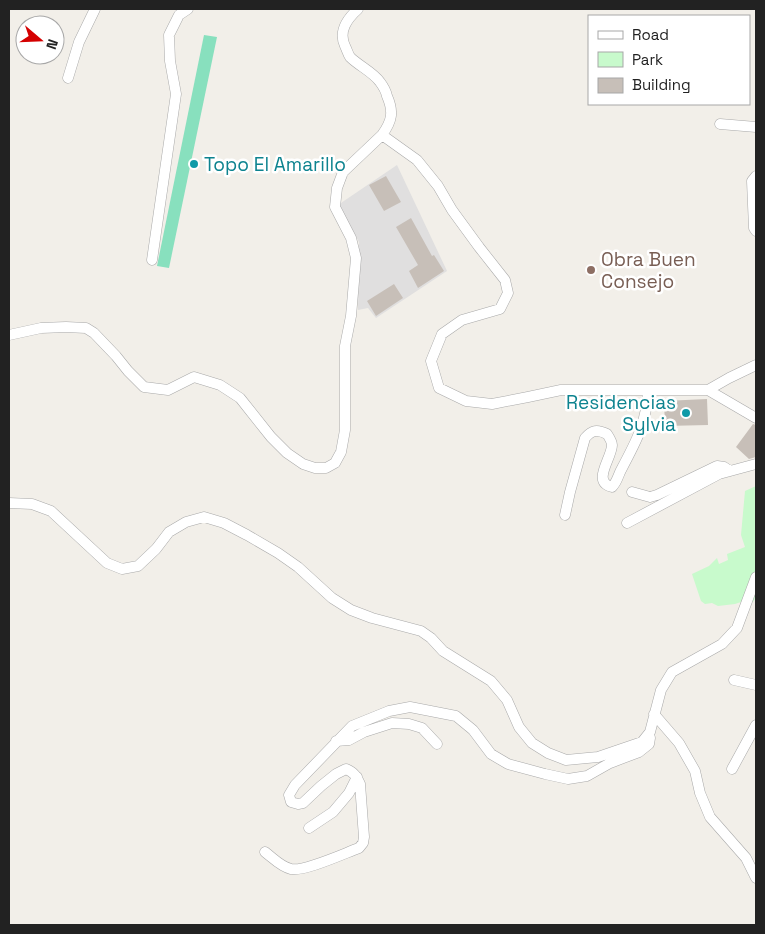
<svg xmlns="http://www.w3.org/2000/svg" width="765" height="934" font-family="'Space Grotesk',sans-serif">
<rect width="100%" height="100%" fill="#f2efe9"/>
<path fill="#e0dfdf" d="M397,165L447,271L376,318L368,308L358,310L359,242L338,205Z"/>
<path fill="#c8facc" d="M756,486V597L753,602L747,600L735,604L718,606L712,603L705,604L701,601L692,574L709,566L717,558L719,564L728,560L727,554L745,547L741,535L745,491Z"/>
<path fill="#88e0be" d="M204,35L217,37L169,268L157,266Z"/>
<path fill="#c7bfb8" d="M386,176L401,202L384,211L369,185Z
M411,218L432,256L434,255L444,271L418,288L409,271L418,265L396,227Z
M394,284L403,298L376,316L367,301Z
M707,399L708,425L665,426L664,401Z
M753,424L756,425V457L749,459L736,447Z"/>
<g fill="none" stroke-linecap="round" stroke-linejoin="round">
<g stroke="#a9a9a9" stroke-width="11">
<path id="minor" d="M358,9C347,19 338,31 345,46C347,50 348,54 350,57C359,66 373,72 380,82C383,86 386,91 387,96C394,112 392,121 382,135
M68,78L79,42L95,9
M720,124L756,127
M756,176L752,181L754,228L756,231
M152,260L176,94L170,61L169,35L179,15L188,9
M9,335L41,328L66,327L86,328L94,333L116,356L128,371L144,387L168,390L194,377L220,385L240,398L271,437L287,453L303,464L315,468H326L335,463L341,452L345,430V346L351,316L356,258L351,238L335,207L337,188L343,172L382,135L417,160L438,186L452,210L479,247L505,280L508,293L500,309L462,320L442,334L431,361L439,388L466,401L492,404L528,397L561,390H708
M708,390L756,418
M708,390L729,378L756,365
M632,492L650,497L657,495L717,466L724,467L730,471
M9,503L32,504L51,511L107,563L122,569L138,566L156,549L169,532L186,522L204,517L224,523L247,535L278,553L298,567L332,598L351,610L372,618L421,631L431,638L443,651L491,681L507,700L519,727L532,743L548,753L566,760L598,757L642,742L650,732L661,690L672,672L722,644L737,628L756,577
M565,515L570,492L585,438C592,430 597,429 607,434C609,437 612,442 612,445C612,458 591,482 612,487C617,482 618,476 621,470C636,442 647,422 648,390
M627,523L719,474L756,464
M734,680L756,685
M654,714L679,743L695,771L700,793L710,817L746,858L756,878
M336,741L349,740L364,732L392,723L409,724L422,728L437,744
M732,769L756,725
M309,828L333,812L349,793L357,777
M265,852C273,858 281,867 291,869C304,872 345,853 359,848L363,843L364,837L360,784C357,777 354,772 346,769L336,774L321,786L303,803L298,804L291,802L289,795L295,785L352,726L389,711L410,707L456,716L473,730L491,754L508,764L545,774L568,779L587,776L610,763L639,752L649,744L650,738"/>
</g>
<use href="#minor" stroke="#fff" stroke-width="10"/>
</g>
<g fill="#0f9aa8" stroke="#fff" stroke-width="2">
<circle cx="194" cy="164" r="5"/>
<circle cx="686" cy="413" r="5"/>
</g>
<circle fill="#8d6e63" stroke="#fff" stroke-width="2" cx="591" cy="270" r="5"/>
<g text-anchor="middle" stroke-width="5" stroke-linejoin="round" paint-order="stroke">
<g font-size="19" fill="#0d838f" stroke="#fff" text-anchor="start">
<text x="204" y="171">Topo El Amarillo</text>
<text x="676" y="409" text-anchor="end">Residencias<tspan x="676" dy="22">Sylvia</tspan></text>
</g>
<g font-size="19" fill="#785e54" stroke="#fff" text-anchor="start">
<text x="601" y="266">Obra Buen<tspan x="601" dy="22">Consejo</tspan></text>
</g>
</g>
<rect width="765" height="934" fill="none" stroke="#222222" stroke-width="20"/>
<rect x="588" y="15" width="162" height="90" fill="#ffffff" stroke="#a7a7a7"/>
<rect x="598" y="31" width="25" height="8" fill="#ffffff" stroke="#a7a7a7"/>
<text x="632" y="40" font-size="15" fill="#222222">Road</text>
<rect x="598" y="52" width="25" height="15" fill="#c8facc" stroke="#a7a7a7"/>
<text x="632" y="65" font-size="15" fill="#222222">Park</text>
<rect x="598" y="78" width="25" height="15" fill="#c7bfb8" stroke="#a7a7a7"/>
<text x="632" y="90" font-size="15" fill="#222222">Building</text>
<g transform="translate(40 40) rotate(109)"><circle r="24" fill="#ffffff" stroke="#a7a7a7"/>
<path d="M0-4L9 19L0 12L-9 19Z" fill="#d40000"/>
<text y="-8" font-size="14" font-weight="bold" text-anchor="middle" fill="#222222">N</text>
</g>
</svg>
